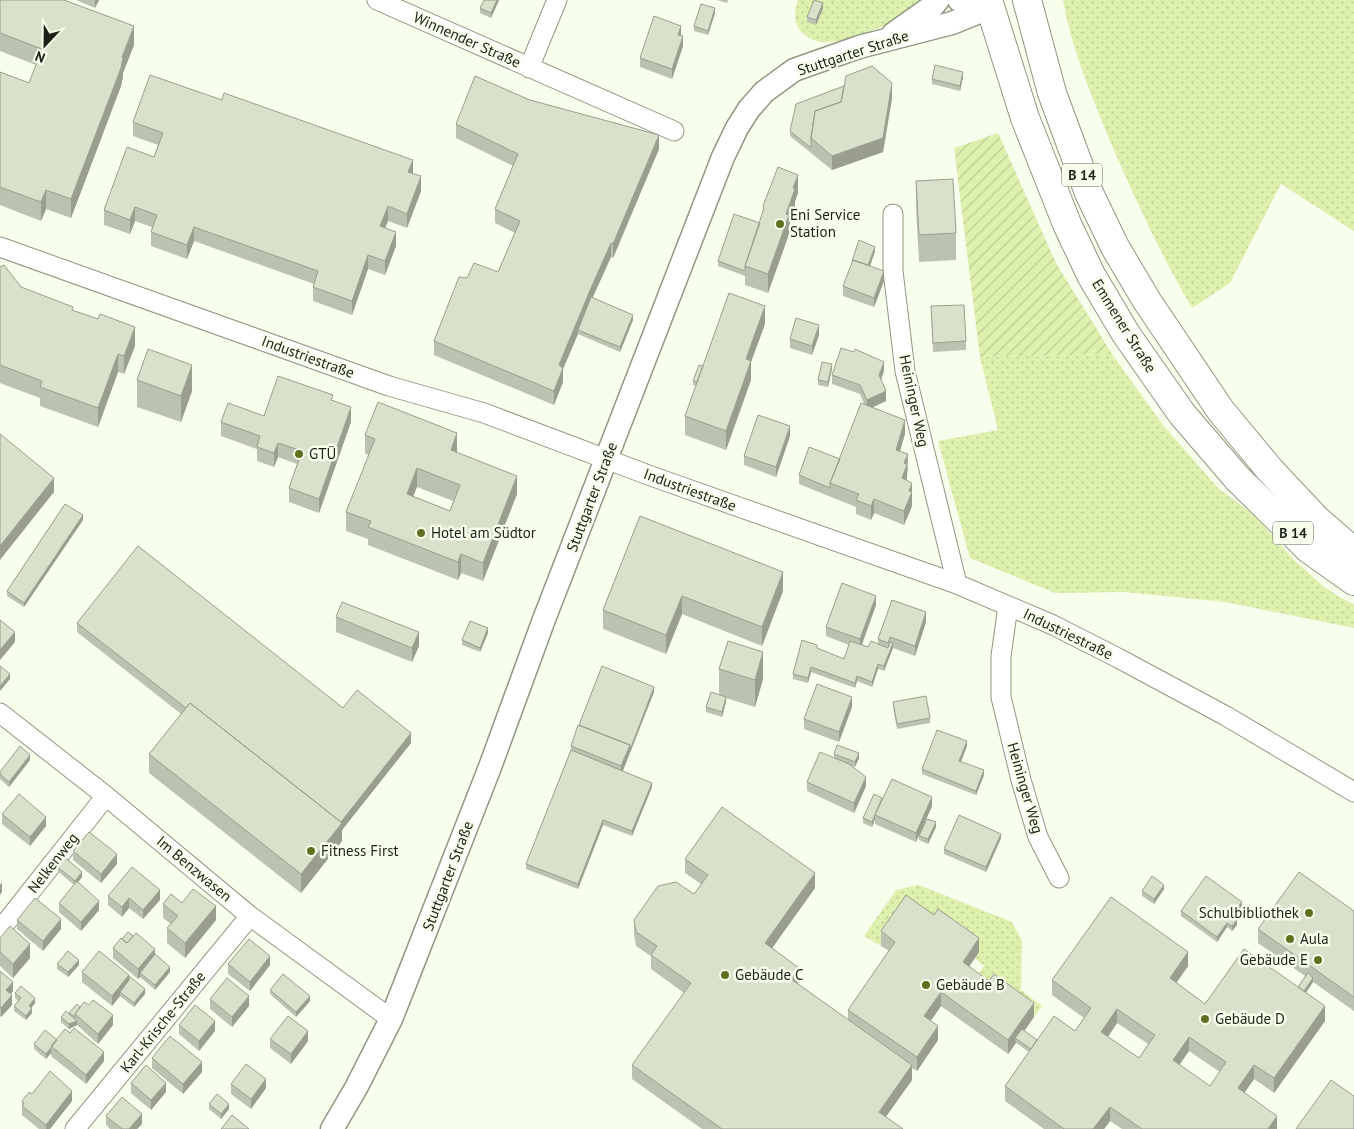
<svg xmlns="http://www.w3.org/2000/svg" width="1354" height="1129" font-family="'PT Sans',sans-serif">
<defs>
<pattern id="grass-dots" width="8" height="8" patternUnits="userSpaceOnUse" patternTransform="scale(1.25)"><rect width="8" height="8" fill="#ddf0ae"/><path d="M2 2h.1M6 6h.1" fill="none" stroke="#bdce95" stroke-width="1.8" stroke-linecap="round"/></pattern>
<pattern id="garden-furrows" width="10" height="10" patternUnits="userSpaceOnUse" patternTransform="scale(1.25)"><rect width="10" height="10" fill="#ddf0ae"/><path d="M-1 1l2-2M0 10L10 0M9 11l2-2" fill="none" stroke="#bdce95"/></pattern>
</defs>
<rect width="100%" height="100%" fill="#f8feec"/>
<path fill="url(#grass-dots)" d="M798,0H921C918,4 914,8 910,11C893,24 848,42 827,42C818,43 808,39 802,32C793,23 794,12 798,0Z
M1063,0H1354V231L1281,184L1230,283L1192,308C1162,257 1137,203 1113,148C1093,100 1072,51 1063,0Z
M1112,354L1163,425L1218,488L1254,515L1293,559L1323,586L1341,598L1354,604V628L1225,602L1125,592L1055,593L970,558L938,441L998,430L980,357Z
M919,885L1012,922L1022,941L1021,990L1042,1006L1034,1017L994,989L973,982L984,966L975,958L979,952L907,911L913,900L881,946L864,936L896,890Z"/>
<path fill="url(#garden-furrows)" d="M998,133L1056,263L1112,354L980,357L954,148Z"/>
<g fill="none" stroke-linecap="round" stroke-linejoin="round">
<g stroke="#909782" stroke-width="21">
<path id="minor" d="M377,0L674,131
M529,68L557,0
M893,214V271L905,371L957,584
M0,247L389,386L484,413L651,476L957,584L1053,625L1118,658L1226,716L1354,792
M1008,606L1001,656V697L1021,780L1038,837L1059,878
M0,713L106,796L250,916L391,1019
M0,930L106,796
M75,1129L250,916"/>
</g>
<g stroke="#909782" stroke-width="25">
<path id="tertiary" d="M959,0L989,8
M893,34L934,5L938,0
M332,1129L356,1088L391,1019L401,994L490,767L543,622L723,157L737,128L749,109L764,92L794,70L859,47L952,23L989,8"/>
</g>
<g stroke="#909782" stroke-width="30">
<path id="primary" d="M988,0L1025,118L1067,224L1091,275L1126,334L1182,414L1237,478L1309,549L1354,581
M1027,0L1052,93L1089,193L1115,247L1147,301L1221,411L1270,470L1316,519L1354,552"/>
</g>
<use href="#minor" stroke="#fff" stroke-width="19"/>
<use href="#tertiary" stroke="#fff" stroke-width="22"/>
<use href="#primary" stroke="#fff" stroke-width="28"/>
</g>
<path fill="#bbc2af" fill-rule="evenodd" d="M0,0L134,45L123,73V76L121,86L71,218L46,209L41,221L0,205V72L29,83L36,65L0,51Z
M76,0H99L95,8Z
M484,0H499L491,18L480,13V8Z
M717,0H728L727,3Z
M823,8L816,25L807,22V17Z
M715,13L708,35L694,31V26Z
M681,36L683,46L672,79L640,67V58Z
M963,77L960,91L932,84V79Z
M892,98L883,152L832,170L790,136V131Z
M530,100L659,149L613,258L611,257L592,298L633,320L620,352L578,334L563,369V382L554,405L434,355V341L467,278L498,272L515,233L495,223V209L513,166L456,138V124Z
M133,122L413,174L421,191L407,228L388,221L385,228L396,246L385,275L368,269L352,315L313,301V287L314,284L194,241L187,259L151,246V232L152,227L135,221L130,234L104,225V210L154,157L158,145L133,136Z
M916,181L956,233V260L919,262L916,208Z
M798,193L795,201V208L789,226V234L768,293L745,285V276L718,266V261L760,223L763,213V206Z
M875,251L870,266L884,281L874,307L843,296V286L852,264V261Z
M0,267L21,287L73,310L135,346L124,374L118,372L98,427L40,406V398L0,383Z
M931,306L966,341V350L933,352Z
M765,324L751,362V380L726,450L685,435V416L696,386L693,385V381L703,366Z
M819,335L812,355L790,348V339Z
M832,369L828,387L818,385V380Z
M884,371L881,379L886,401L872,407L905,434L900,451L908,468L906,480L912,497V506L904,525L874,513L871,520L856,514V507L799,484V475L840,459L864,404L860,394L832,384V375Z
M137,380L192,391L181,422L137,407Z
M333,401L351,422L319,513L289,502V488L297,464L278,457L274,467L257,461V449L221,436V422L264,416Z
M365,435L457,452L517,494L483,581L461,573L458,580L368,545V539L346,531V512L369,455L365,454ZM417,487L453,501L450,511L413,496Z
M790,436L776,477L744,465V456Z
M640,516L783,591L762,646L682,614L666,654L603,629V610Z
M83,520L24,607L7,596V591Z
M876,605L862,645L868,647L878,644V639L926,622L915,656L893,648L884,671L878,669L872,687L857,681L855,688L811,672L808,683L793,679V674L817,649L844,659L849,645L826,636V627Z
M336,617L419,646L412,662L336,632Z
M77,623L343,708L411,743L342,830V841L301,893L149,773V754L181,714L77,632Z
M488,633L480,652L462,645V640Z
M719,669L763,679L755,707L726,698V702L722,717L706,712V707L719,695Z
M654,692L623,771L652,787L632,836L603,825L578,889L526,869V864L571,751V746L579,725Z
M893,702L930,718V723L897,729L893,707Z
M852,707L839,742L804,729V719Z
M967,746L961,762L984,775L976,795L922,774V769Z
M834,754L859,758L855,767L849,765L866,786L854,813L807,791V782L834,758Z
M30,760L9,787L0,779V772Z
M882,798L932,806L916,842L875,824V819L872,827L863,823V818Z
M2,814L46,826L30,846L2,824Z
M936,827L928,844L919,840V836Z
M1001,838L986,872L944,854V849Z
M73,851L117,864L101,883L73,860Z
M685,859L815,888L772,948L799,982L797,984L848,1020V1010L889,951L881,946V931L979,952L969,966L1034,1017L1024,1031L1037,1040L1075,1031L1084,1018L1052,995V980L1188,966L1176,983L1205,1004L1298,987L1305,976L1258,943V929L1354,911V1011L1313,982L1306,993L1325,1021L1274,1093L1254,1079L1244,1093L1277,1129H1122L1110,1121L1104,1129H1044L1005,1101V1086L1029,1052L1016,1043L1008,1054L941,1006L931,1021L938,1040L917,1071L912,1068V1080L886,1117L903,1129H702L632,1079V1065L684,993L651,969V956L636,946L634,934V920L694,894L701,884L685,873ZM1117,1023L1148,1044L1139,1058L1108,1037ZM1189,1051L1220,1072L1210,1086L1179,1065Z
M54,864L82,877L78,882L99,910L81,931L59,912V903L74,885L54,868Z
M1164,889L1154,904L1142,896V891Z
M108,896L160,900L143,919L129,908L122,917L108,905Z
M182,903L216,920L185,958L167,943V928L171,924L163,918V904Z
M1242,906L1234,918L1237,925L1232,931L1227,927L1217,942L1181,916V911Z
M17,920L61,929L43,951L17,929Z
M0,938L30,958L13,978L0,966Z
M113,948L155,954L170,972L155,990L140,977L138,979L113,958Z
M57,964L79,965L68,977L57,969Z
M228,964L270,965L250,991L228,974Z
M0,971L13,991L10,994L12,1005L1,1017L0,1016Z
M82,972L129,976L145,994L134,1007L120,996L112,1006L82,982Z
M270,990L310,1001L296,1017L270,994Z
M15,993L35,1003L31,1008L32,1013L26,1020L14,1011V1006L18,1001L15,998Z
M210,999L249,1006L232,1027L210,1009Z
M80,1007L113,1025L98,1044L77,1025L69,1029L61,1022V1017L69,1014V1013Z
M179,1025L215,1031L199,1051L179,1034Z
M270,1039L308,1041L291,1064L270,1048Z
M57,1040L104,1061L86,1084L51,1056V1053L46,1059L34,1049V1044Z
M152,1058L202,1072L183,1094L152,1068Z
M131,1083L166,1092L151,1110L131,1093Z
M231,1084L266,1088L251,1109L231,1094Z
M32,1094L72,1101L50,1129H39L22,1115V1101Z
M209,1104L229,1109L221,1119L209,1109Z
M106,1116L142,1124L137,1129H110L106,1125Z"/>
<path fill="#999e8e" d="M95,0H99L95,8Z
M497,0H499L491,18V13Z
M823,3V8L816,25V20Z
M715,8V13L708,35V31Z
M134,26V45L123,73V76L121,86L71,218V199Z
M681,26V35L678,44V35Z
M683,36V46L672,79V69Z
M963,72V77L960,91V86Z
M892,83V98L883,152L832,170V156Z
M659,135V149L613,258V244Z
M413,160V174L408,172Z
M798,175V193L795,201V208L789,226V234L768,293V274L786,214L793,188Z
M421,176V191L407,228V214Z
M46,190V209L41,221V202Z
M388,206V221L380,241V226Z
M135,207V221L130,234V220Z
M194,227V241L187,259V245Z
M396,232V246L385,275V261Z
M611,243V257L578,330V334L563,369V382L554,405V391L559,365L591,288Z
M875,247V251L868,272V267Z
M368,255V269L352,315V301Z
M884,271V281L874,307V298Z
M765,306V324L751,362V380L726,450V431L746,359Z
M633,315V320L620,352V347Z
M819,325V335L812,355V346Z
M135,327V346L124,374V356Z
M118,354V372L98,427V408Z
M884,362V371L879,385V375Z
M832,364V369L828,387V382Z
M192,365V391L181,422V396Z
M886,391V401L867,410V400Z
M351,407V422L319,513V499Z
M905,420V434L896,464V450Z
M790,426V436L776,477V467Z
M457,433V452L451,469V450Z
M278,443V457L274,467V453Z
M908,454L907,479L902,493V478L904,463Z
M417,468V487L407,512V494Z
M517,476V494L483,581V563Z
M54,478V492L0,560V546Z
M912,483V506L904,525V511L909,491Z
M874,499V513L871,520V506Z
M83,515V520L24,607V603Z
M461,554V573L458,580V562Z
M783,572V591L762,646V627Z
M682,596V614L666,654V635Z
M876,596V605L860,649V639Z
M926,612V622L915,656V646Z
M488,628V633L480,652V648Z
M15,632V642L0,660V650Z
M419,632V646L412,662V648Z
M893,643V648L884,671V666Z
M763,652V679L755,707V680Z
M878,664V669L872,687V682Z
M811,667V672L808,683V678Z
M10,674V679L0,691V686Z
M857,676V681L855,688V683Z
M654,687V692L621,775V766Z
M726,697V702L722,717V712Z
M852,697V707L839,742V732Z
M411,733V743L342,830V841L301,893V874L336,827Z
M967,741V746L959,766V761Z
M859,753V758L855,767V762Z
M30,755V760L9,787V782Z
M984,770V775L976,795V791Z
M866,777V786L854,813V803Z
M652,783V787L632,836V831Z
M932,797V806L916,842V833Z
M875,815V819L872,827V822Z
M46,817V826L30,846V837Z
M603,820V825L578,889V884Z
M936,822V827L928,844V839Z
M1001,834V838L986,872V867Z
M117,854V864L101,883V874Z
M82,872V877L75,886V881Z
M815,873V888L765,958V943Z
M2,882V892L0,895V885Z
M1164,885V889L1154,904V899Z
M160,890V900L143,919V910Z
M129,898V908L122,917V907Z
M99,901V910L81,931V922Z
M1242,902V906L1231,921V916Z
M216,906V920L185,958V943Z
M61,919V929L43,951V941Z
M1237,920V925L1232,931V926Z
M1227,923V927L1217,942V937Z
M979,938V952L963,976V962Z
M30,944V958L13,978V964Z
M155,949V959L140,973V977L138,979V969Z
M1188,952V966L1170,992V978Z
M270,956V965L250,991V982Z
M79,960V965L68,977V972Z
M170,967V972L155,990V985Z
M799,968V982L791,994V979Z
M129,975V985L120,992V996L112,1006V996Z
M1313,978V982L1299,1003V998Z
M13,982V991L6,1000V990Z
M145,989V994L134,1007V1003Z
M941,992V1006L924,1030V1016Z
M12,995V1005L1,1017V1008Z
M249,996V1006L232,1027V1017Z
M310,996V1001L296,1017V1012Z
M35,998V1003L29,1011V1006Z
M1034,1003V1017L1018,1040L1015,1038L1016,1043L1008,1054V1040Z
M1325,1006V1021L1274,1093V1078Z
M32,1008V1013L26,1020V1016Z
M1117,1009V1023L1101,1047V1032Z
M113,1015V1025L98,1044V1034Z
M77,1021V1025L69,1029V1024Z
M215,1021V1031L199,1051V1041Z
M938,1026V1040L917,1071V1057Z
M308,1031V1041L291,1064V1054Z
M1189,1037V1051L1173,1074V1060Z
M51,1048V1053L46,1059V1054Z
M104,1052V1061L86,1084V1075Z
M202,1062V1072L183,1094V1084Z
M912,1065V1080L879,1126V1112Z
M1254,1065V1079L1238,1102V1088Z
M266,1079V1088L251,1109V1099Z
M166,1083V1092L151,1110V1100Z
M72,1091V1101L50,1129H46V1125Z
M229,1104V1109L221,1119V1114Z
M1110,1107V1121L1104,1129H1093Z
M142,1114V1124L137,1129H129Z
M1277,1116V1129H1268Z"/>
<path fill="#dae1cb" stroke="#999e8e" fill-rule="evenodd" d="M0,0H64L134,26L122,57L123,58L121,68L71,199L46,190L41,202L0,187V72L29,83L42,49L0,33Z
M484,0H497L491,13L480,8Z
M814,0L823,3L816,20L807,17Z
M701,4L715,8L708,31L694,26Z
M654,16L681,26L678,35L683,36L672,69L640,58Z
M935,65L963,72L960,86L932,79Z
M872,66L892,83L883,138L832,156L811,138L815,111L841,102L846,76Z
M150,75L222,100L224,93L413,160L408,172L421,176L407,214L388,206L380,226L396,232L385,261L368,255L352,301L313,287L318,271L194,227L187,245L151,232L157,215L135,207L130,220L104,210L127,147L154,157L163,133L133,122Z
M475,76L530,100L659,135L613,244L611,243L591,288L559,365L563,368L554,391L434,341L459,277L467,278L474,263L498,272L520,221L495,209L518,154L456,124Z
M844,86L841,102L815,111L811,138V148L790,131L796,104Z
M778,167L798,175L793,188L795,189L786,214L789,215L768,274L745,266L764,208L763,206Z
M953,179L956,233L919,235L916,181Z
M734,214L760,223L745,266V271L718,261Z
M859,240L875,247L868,265L853,260V262L852,261Z
M853,260L884,271L874,298L843,286Z
M4,265L21,287L73,307L72,310L98,319L100,314L135,327L124,356L118,354L98,408L40,387L42,381L0,365V267Z
M729,293L765,306L746,359L751,361L726,431L685,416Z
M591,297L633,315L620,347L578,330Z
M964,305L966,341L933,343L931,306Z
M796,318L819,325L812,346L790,339Z
M841,348L854,352L855,349L884,362L879,375L886,391L867,400L860,385L832,375Z
M148,349L192,365L181,396L137,380Z
M822,362L832,364L828,382L818,380Z
M699,365L703,366L697,382L693,381Z
M278,376L333,395L331,400L351,407L319,499L289,488L302,451L278,443L274,453L257,447L260,436L221,422L228,403L264,416Z
M378,402L457,433L451,450L517,476L483,563L461,554L458,562L368,527L371,521L346,512L375,439L365,435ZM417,468L460,485L450,511L407,494Z
M861,403L905,420L896,450L908,454L904,463L907,465L902,478L912,483L909,491L912,492L904,511L874,499L871,506L856,500L859,494L830,483Z
M758,415L790,426L776,467L744,456Z
M0,434L54,478L0,546Z
M809,447L840,459L830,483V488L799,475Z
M65,504L83,515L24,603L7,591Z
M640,516L783,572L762,627L682,596L666,635L603,610Z
M138,546L343,708L357,690L411,733L341,822L190,703L186,708L77,623Z
M842,583L876,596L860,639L826,627Z
M892,600L926,612L915,646L890,637L888,643L878,639Z
M342,602L419,632L412,648L336,617Z
M0,620L15,632L0,650Z
M470,621L488,628L480,648L462,640Z
M802,640L817,645V648L844,659L850,641L868,647L871,641L888,648L890,642L893,643L884,666L878,664L872,682L857,676L855,683L811,667L808,678L793,674Z
M728,641L763,652L755,680L719,669Z
M0,666L10,674L0,686Z
M602,666L654,687L630,750V745L579,725Z
M817,684L852,697L839,732L804,719Z
M711,692L726,697L722,712L706,707Z
M926,696L930,718L897,724L893,702Z
M190,703L342,823L301,874L149,754Z
M578,725L630,745L621,766L571,746Z
M937,730L967,741L959,761L984,770L976,791L922,769Z
M837,745L859,753L855,762L834,754Z
M20,746L30,755L9,782L0,774V772Z
M571,750L652,783L632,831L603,820L578,884L526,864Z
M820,752L849,764L866,777L854,803L807,782Z
M892,779L932,797L916,833L875,815Z
M19,794L46,817L30,837L2,814Z
M874,794L882,798L872,822L863,818Z
M722,807L815,873L765,943L799,968L791,979L912,1065L879,1112L903,1129H722L632,1065L691,983L651,955L657,946L636,932L634,920L658,886L676,882L694,894L708,875L685,859Z
M959,815L1001,834L986,867L944,849Z
M927,819L936,822L928,839L919,836Z
M89,832L117,854L101,874L73,851Z
M62,855L82,872L75,881L54,864Z
M132,867L160,890L143,910L129,898L122,907L108,896Z
M1299,872L1354,911V997L1258,929Z
M1152,876L1164,885L1154,899L1142,891Z
M1206,876L1242,902L1231,916L1237,920L1232,926L1227,923L1217,937L1181,911Z
M77,881L99,901L81,922L59,903Z
M193,889L216,906L185,943L167,928L178,916L163,904L171,894L182,903Z
M906,895L934,915L938,909L979,938L963,962L989,981L994,974L1034,1003L1008,1040L941,992L924,1016L938,1026L917,1057L848,1010L895,942L881,931Z
M1111,897L1188,952L1170,978L1205,1004L1244,949L1325,1006L1274,1078L1254,1065L1238,1088L1277,1116L1268,1129H1142L1110,1107L1093,1129H1064L1005,1086L1054,1016L1075,1031L1091,1008L1052,980ZM1117,1009L1155,1035L1139,1058L1101,1032ZM1189,1037L1226,1062L1210,1086L1173,1060Z
M35,898L61,919L43,941L17,920Z
M10,926L30,944L13,964L0,952V938Z
M128,932L133,936L127,943L122,939Z
M136,933L155,949L138,969L113,948L121,938L127,943Z
M249,939L270,956L250,982L228,964Z
M68,951L79,960L68,972L57,964Z
M99,951L129,975L112,996L82,972Z
M155,954L170,967L155,985L140,973Z
M0,971L13,982L6,990L12,995L1,1008L0,1007Z
M1308,973L1313,978L1304,991L1298,987Z
M283,974L310,996L296,1012L270,990Z
M129,976L145,989L134,1003L120,992L129,980Z
M227,978L249,996L232,1017L210,999Z
M21,986L35,998L29,1006L32,1008L26,1016L14,1006L21,998L15,993Z
M93,1000L113,1015L98,1034L75,1014L84,1002L89,1005Z
M77,1004L80,1007L75,1014V1017L69,1013Z
M195,1005L215,1021L199,1041L179,1025Z
M66,1011L77,1021L69,1024L61,1017Z
M288,1016L308,1031L291,1054L270,1039Z
M74,1028L104,1052L86,1075L51,1046L65,1029L70,1033Z
M1022,1029L1037,1040L1031,1049L1015,1038Z
M45,1030L57,1040L46,1054L34,1044Z
M170,1036L202,1062L183,1084L152,1058Z
M246,1064L266,1079L251,1099L231,1084Z
M146,1065L166,1083L151,1100L131,1083Z
M50,1071L72,1091L46,1125L22,1106L24,1104L22,1101L29,1092L32,1094Z
M1331,1080L1354,1096V1129H1296Z
M217,1094L229,1104L221,1114L209,1104Z
M122,1097L142,1114L129,1129H122L106,1116Z
M232,1115L249,1129H221Z"/>
<g fill="#5e711f" stroke="#f8feec" stroke-width="2">
<circle cx="780" cy="224" r="5"/>
<circle cx="299" cy="454" r="5"/>
<circle cx="421" cy="533" r="5"/>
<circle cx="311" cy="851" r="5"/>
<circle cx="1309" cy="913" r="5"/>
<circle cx="1290" cy="939" r="5"/>
<circle cx="1318" cy="960" r="5"/>
<circle cx="725" cy="975" r="5"/>
<circle cx="926" cy="985" r="5"/>
<circle cx="1205" cy="1019" r="5"/>
</g>
<g text-anchor="middle" stroke-width="5" stroke-linejoin="round" paint-order="stroke">
<g fill="#f8feec" stroke="#5f6357" stroke-width="1">
<rect x="1062" y="163.5" width="40" height="23" rx="4"/>
<rect x="1273" y="521.5" width="40" height="23" rx="4"/>
</g>
<g font-size="14" font-weight="bold" fill="#1d2017">
<text x="1082" y="180">B 14</text>
<text x="1293" y="538">B 14</text>
</g>
<g font-size="15" fill="#1d2017" stroke="#f8feec">
<text transform="translate(467 40) rotate(24)" y="5">Winnender Straße</text>
<text transform="translate(853 53) rotate(-18)" y="5">Stuttgarter Straße</text>
<text transform="translate(1124 326) rotate(58)" y="5">Emmener Straße</text>
<text transform="translate(308 357) rotate(20)" y="5">Industriestraße</text>
<text transform="translate(914 401) rotate(78)" y="5">Heininger Weg</text>
<text transform="translate(690 490) rotate(20)" y="5">Industriestraße</text>
<text transform="translate(592 497) rotate(-69)" y="5">Stuttgarter Straße</text>
<text transform="translate(1068 634) rotate(26)" y="5">Industriestraße</text>
<text transform="translate(1025 788) rotate(74)" y="5">Heininger Weg</text>
<text transform="translate(53 863) rotate(-52)" y="5">Nelkenweg</text>
<text transform="translate(194 869) rotate(40)" y="5">Im Benzwasen</text>
<text transform="translate(448 876) rotate(-69)" y="5">Stuttgarter Straße</text>
<text transform="translate(163 1022) rotate(-51)" y="5">Karl-Krische-Straße</text>
</g>
<g font-size="15" fill="#1d2017" stroke="#f8feec" text-anchor="start">
<text x="790" y="220">Eni Service<tspan x="790" dy="17">Station</tspan></text>
<text x="309" y="459">GTÜ</text>
<text x="431" y="538">Hotel am Südtor</text>
<text x="321" y="856">Fitness First</text>
<text x="1299" y="918" text-anchor="end">Schulbibliothek</text>
<text x="1300" y="944">Aula</text>
<text x="1308" y="965" text-anchor="end">Gebäude E</text>
<text x="735" y="980">Gebäude C</text>
<text x="936" y="990">Gebäude B</text>
<text x="1215" y="1024">Gebäude D</text>
</g>
</g>
<g transform="translate(45 45) rotate(202)" stroke="#f8feec" stroke-width="4" paint-order="stroke">
<path d="M0-4L9 19L0 12L-9 19Z" fill="#1d2017"/>
<text y="-8" font-size="14" font-weight="bold" text-anchor="middle" fill="#1d2017">N</text>
</g>
</svg>
